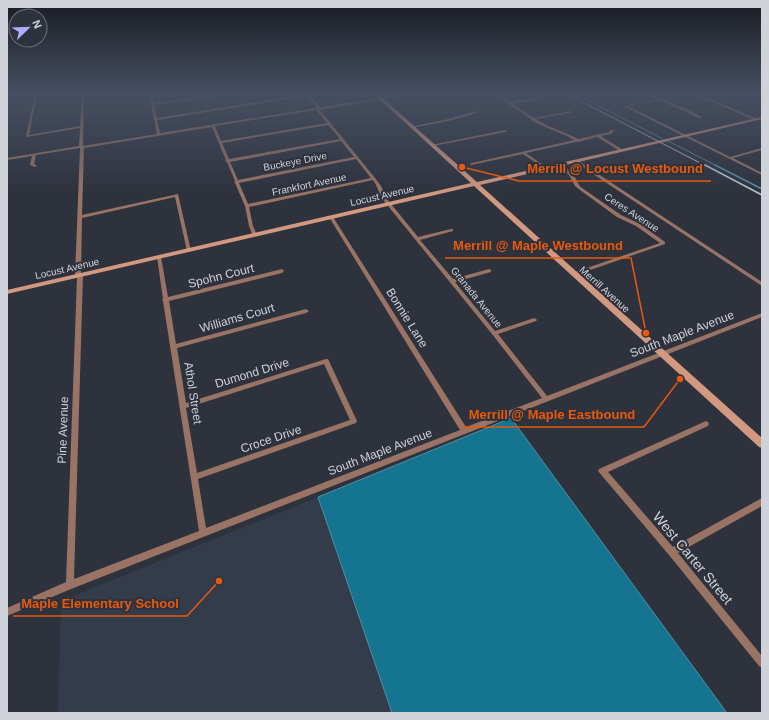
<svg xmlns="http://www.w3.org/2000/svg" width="769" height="720" font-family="Helvetica,sans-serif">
<rect width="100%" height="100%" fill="#2e323d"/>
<path fill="#343b4b" d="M318,497L392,713H58L61,601Z"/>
<path fill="#157590" stroke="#4d91a6" d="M511,418L727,713H392L318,497Z"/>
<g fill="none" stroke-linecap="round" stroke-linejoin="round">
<path stroke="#4d91a6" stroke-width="1" d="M575,94L663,139
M668,141L717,166"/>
<path stroke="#4d91a6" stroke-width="1.5" d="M715,165L762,189"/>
<path fill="#997465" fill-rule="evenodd" d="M35,94H37L29,135L80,126L82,94H84L83,146L157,134L149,94H151L154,103L222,94H227L154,105L157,118L306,94H308L319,105L320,107L409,94L408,95L320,110L375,178L381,186L387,199L418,237L451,229H453V231L420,240L453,279L489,269L491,270V272L455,282L495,331L534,318L536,319L537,320L536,321L498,334L547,396L762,313V317L71,589L7,616V608L66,582L77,277L75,276L80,148L36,155L34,164L37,166L35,167L30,165L32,156L7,160V158L79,146L80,128L26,137ZM307,96L316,106V108L160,133L157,120ZM316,110L327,123L221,141L215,126ZM328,125L340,139L229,159L222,143ZM212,127L226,160L225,161L227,162L235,181L234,182L235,183L245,206L249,226L253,236H255L257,235L253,226L249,207L373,180C378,187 379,194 384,201L492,334L542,398L466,427L333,217L329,216V217L460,430L206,528L198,479L356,423L357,421L329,361L328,359H326L186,403L177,348L306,313L309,311L306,309L176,344L169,301L282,273L284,271L282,269L168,297L161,257V256H157V257L163,299L162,300L163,301L199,531L74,579L83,275L81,274L82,218L175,197L187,251L189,252L191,251L178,194L82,215L84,148ZM341,141L354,157L238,180L230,162ZM356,159L371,178L248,204L239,183ZM324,364L350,420L197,473L186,408Z
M495,94H497L510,102L544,96L543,98L513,104L534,118L571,111L572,112L570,113L536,119C549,128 564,131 578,139L609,132L611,130H613L614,131L611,134L601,136L623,150L620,151L597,137L578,142H576L526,153L546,167L547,168L545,169L523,154L471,165L470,164L472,163L574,140L567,136L540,125L531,120V119L495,95Z
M647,94C654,94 694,112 702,117L699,118L659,100L628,106L730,157L762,148V150L733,158L762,173V175L623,106L656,99L647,95Z
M696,94H699L757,119L754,120L696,95Z
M476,111H477V113L449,121L412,128L410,127L448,119Z
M505,130L507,131L506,132L433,146L431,145Z
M575,160H577L762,282V286L575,162Z
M557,164C562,165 570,170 573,175C577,179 577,184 582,188L621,215L640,224L665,242V244L576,275H572V273L660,243L636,226L617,217L580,190L575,186L569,175L557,166Z
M706,421L708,422L709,424L708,426L608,472L673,547L762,498V506L678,553L762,656V668L759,666L669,555L598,471L599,469Z"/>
<path fill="#d29880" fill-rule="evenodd" d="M374,94H378L477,182L762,117V119L480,185L762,438V448L759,447L474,186L7,294V290L471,183Z"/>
<path stroke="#bec2c9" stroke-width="1" d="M567,94L706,166"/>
<path stroke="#bec2c9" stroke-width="1.5" d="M705,165L762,195"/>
</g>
<linearGradient id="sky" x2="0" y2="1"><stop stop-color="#191c22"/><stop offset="0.48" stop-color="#464f62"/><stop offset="1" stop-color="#464f62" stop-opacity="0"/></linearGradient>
<rect width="769" height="194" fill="url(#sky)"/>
<g text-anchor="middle" stroke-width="4" stroke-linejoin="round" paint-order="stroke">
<g font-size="10" fill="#cfd2d9" stroke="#2e323d">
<text transform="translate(295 161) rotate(-11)" y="4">Buckeye Drive</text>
<text transform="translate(309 184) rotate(-12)" y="4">Frankfort Avenue</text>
<text transform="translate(382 195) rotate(-13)" y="4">Locust Avenue</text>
<text transform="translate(632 212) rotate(33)" y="4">Ceres Avenue</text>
<text transform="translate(67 268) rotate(-13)" y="4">Locust Avenue</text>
<text transform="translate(605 289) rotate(42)" y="4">Merrill Avenue</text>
<text transform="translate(477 297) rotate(51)" y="4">Granada Avenue</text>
</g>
<g font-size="12" fill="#cfd2d9" stroke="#2e323d">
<text transform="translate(221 276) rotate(-14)" y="4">Spohn Court</text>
<text transform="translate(237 318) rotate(-16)" y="4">Williams Court</text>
<text transform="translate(407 318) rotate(58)" y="4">Bonnie Lane</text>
<text transform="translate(682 334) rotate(-21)" y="4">South Maple Avenue</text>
<text transform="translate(252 373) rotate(-17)" y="4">Dumond Drive</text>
<text transform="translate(193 393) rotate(81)" y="4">Athol Street</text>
<text transform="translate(63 430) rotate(-88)" y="4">Pine Avenue</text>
<text transform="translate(271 439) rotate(-19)" y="4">Croce Drive</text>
<text transform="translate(380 452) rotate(-21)" y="4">South Maple Avenue</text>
</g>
<g font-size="14" fill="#cfd2d9" stroke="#2e323d">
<text transform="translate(693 558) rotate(50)" y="5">West Carter Street</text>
</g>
</g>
<path fill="none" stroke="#e8590c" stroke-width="1.5" d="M462 167L519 181H711M646 333L631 258H445M680 379L644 427H461M219 581L187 616H13"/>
<g fill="#e8590c" stroke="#2e323d" stroke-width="1.5">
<circle cx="462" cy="167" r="4"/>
<circle cx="646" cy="333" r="4"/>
<circle cx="680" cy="379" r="4"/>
<circle cx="219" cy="581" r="4"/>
</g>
<g font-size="13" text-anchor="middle" font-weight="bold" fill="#e8590c" stroke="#2e323d" stroke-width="4" stroke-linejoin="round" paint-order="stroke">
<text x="615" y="173">Merrill @ Locust Westbound</text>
<text x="538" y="250">Merrill @ Maple Westbound</text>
<text x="552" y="419">Merrill @ Maple Eastbound</text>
<text x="100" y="608">Maple Elementary School</text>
</g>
<rect width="769" height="720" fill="none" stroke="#cfd2d9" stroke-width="16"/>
<g transform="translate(28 28) rotate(67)"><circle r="19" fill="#2e323d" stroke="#6e727b"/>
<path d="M0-3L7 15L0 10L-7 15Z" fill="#b1adfa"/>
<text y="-6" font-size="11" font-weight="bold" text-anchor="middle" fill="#cfd2d9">N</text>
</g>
</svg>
